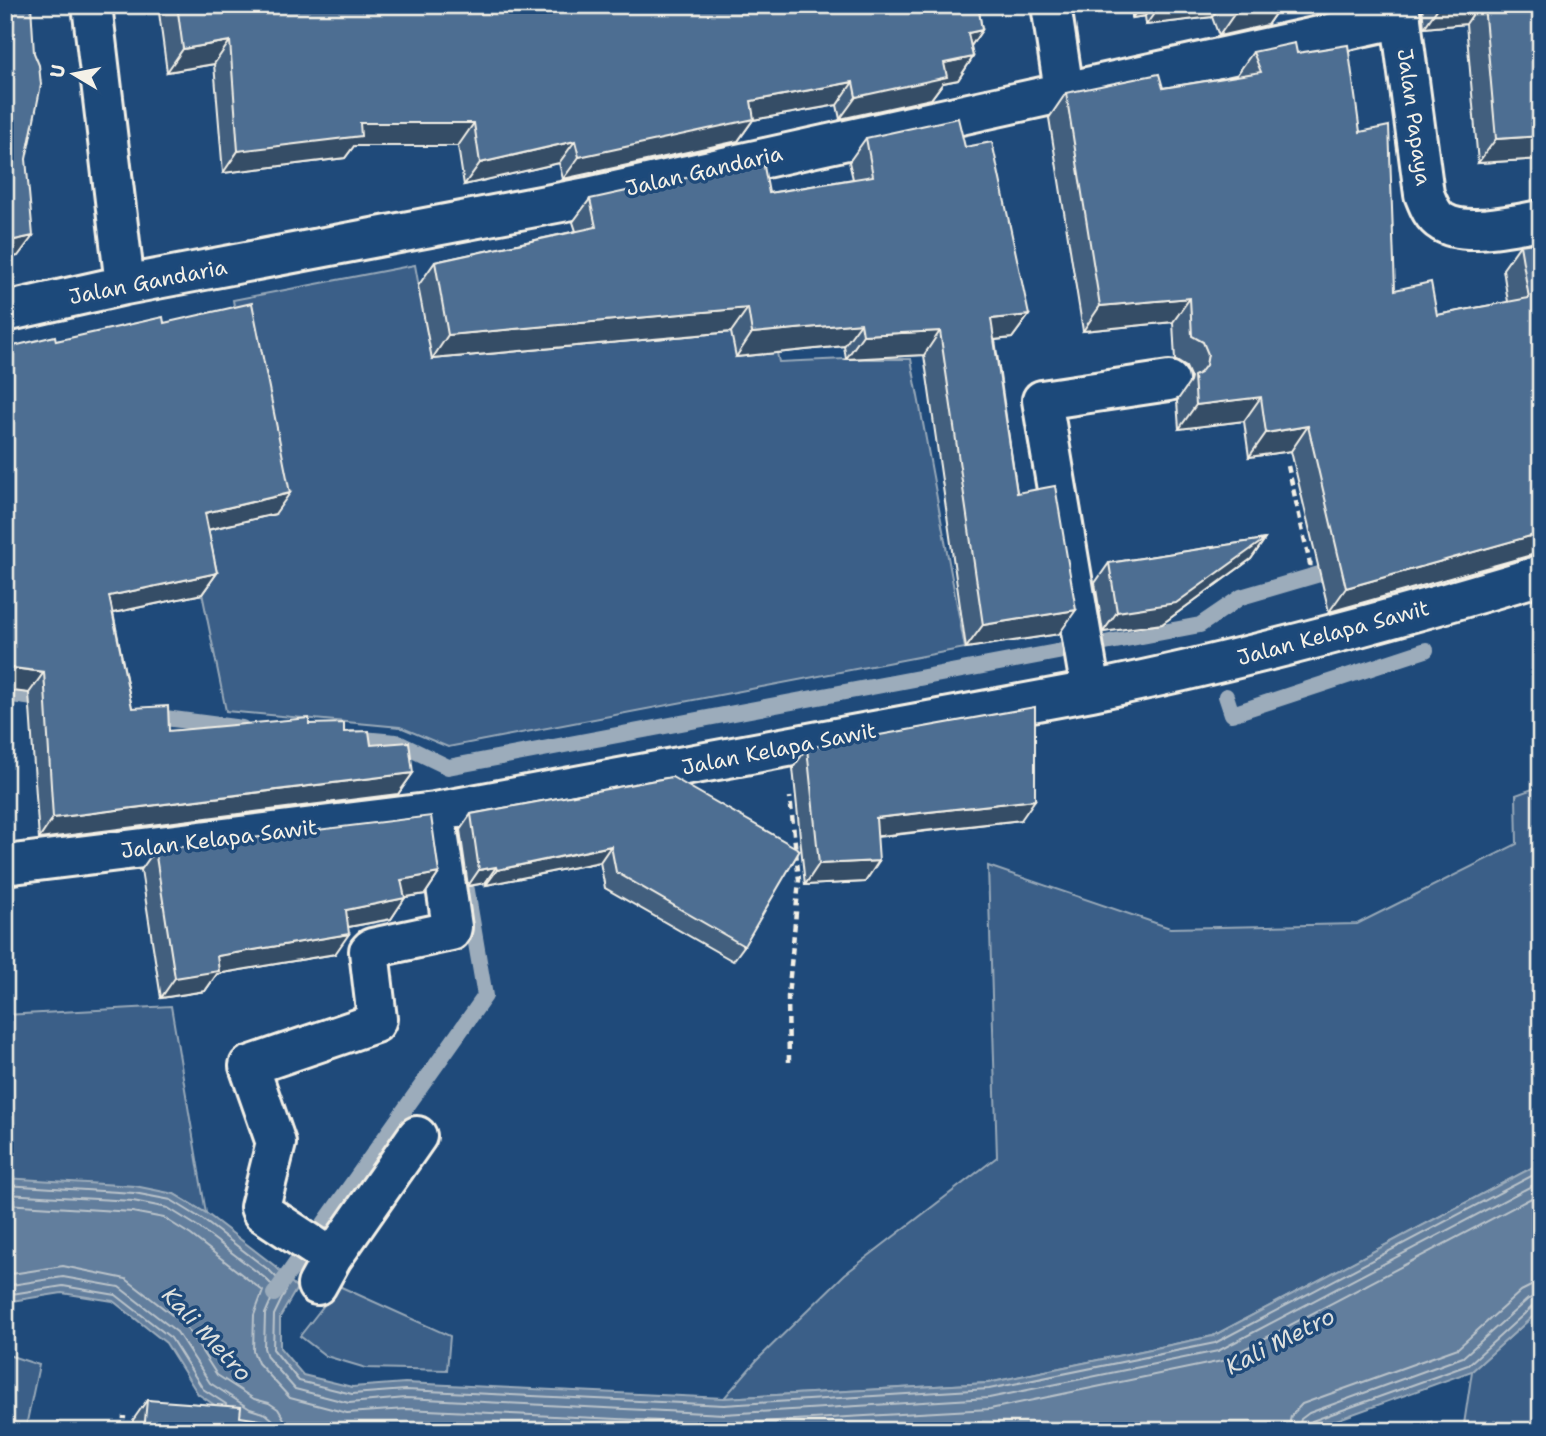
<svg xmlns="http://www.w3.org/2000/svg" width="1546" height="1436" font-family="'Shantell Sans',sans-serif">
<rect width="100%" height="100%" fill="#1f4a7a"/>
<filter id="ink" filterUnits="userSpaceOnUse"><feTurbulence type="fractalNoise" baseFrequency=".0143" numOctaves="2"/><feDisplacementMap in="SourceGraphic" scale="14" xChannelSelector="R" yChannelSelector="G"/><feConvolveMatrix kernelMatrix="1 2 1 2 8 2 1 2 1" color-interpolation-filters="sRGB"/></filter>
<g filter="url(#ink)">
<path fill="#3a5f88" stroke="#97a8b8" stroke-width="2" d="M415,265L432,359L731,332L777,353L779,362L846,359H911L965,648L448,747L400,727L226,711L190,534L237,324L233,300Z
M1541,786V1163L1213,1336L988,1383L724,1398L757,1360L845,1274L997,1157L988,866L1170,928L1357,924L1517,844L1516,795Z
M171,1006L206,1213L174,1194L5,1178V1015Z
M339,1286L450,1336L447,1370L366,1368L326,1356L300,1336Z
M1541,1309V1431H1463L1472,1371Z
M5,1354L39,1365L25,1431H5Z"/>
<path fill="#627e9d" stroke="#9cacbb" stroke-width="2" d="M1541,1163V1309L1472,1371L1306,1431H272L244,1424L198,1394L166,1343L113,1301L62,1293L5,1302V1178L135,1186L174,1194L206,1213L275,1266L297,1288L280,1317V1348L303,1375L352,1387L405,1383L724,1398L988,1383L1213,1336Z"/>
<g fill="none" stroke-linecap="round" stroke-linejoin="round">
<path stroke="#bac3ca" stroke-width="2" d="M5,1185L134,1193L171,1200L202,1219L270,1271L287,1288L274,1315L273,1349L299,1381L352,1394L406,1390L724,1405L989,1389L1215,1343L1541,1171
M5,1194L133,1201L168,1208L197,1226L265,1278L276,1289L265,1314L264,1348L267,1357L295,1389L349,1403L406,1398L724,1414L989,1398L1218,1351L1541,1181
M5,1204L132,1212L164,1218L191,1235L263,1291L254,1315L253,1351L258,1363L290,1398L347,1413L406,1409L725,1424L990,1409L1222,1361L1541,1193
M5,1275L63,1266L126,1279L185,1325L217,1375L254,1399L269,1403L278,1409L284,1419L286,1431
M5,1286L63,1277L119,1287L177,1332L210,1383L250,1409L266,1414L273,1420
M5,1295L63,1286L116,1295L171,1338L203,1389L226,1404
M1288,1431L1291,1416L1302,1404L1458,1348L1521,1291L1531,1286L1541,1285
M1298,1431L1301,1419L1309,1413L1463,1357L1528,1299L1541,1296
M1307,1431L1308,1425L1312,1421L1468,1365L1533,1306L1541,1304"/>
<path stroke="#9cacbb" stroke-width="16" d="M5,694L48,700
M1226,696L1232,714L1426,650
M150,716L242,728
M351,738L396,742L448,767L1200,625L1241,597L1340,568
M274,1294L485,996L456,826"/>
<g stroke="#f4f1e8" stroke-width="44">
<path id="minor" d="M92,5L125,285
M1051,5L1064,91
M1399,5L1424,194C1428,204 1432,216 1442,222C1465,237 1515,224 1541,220
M5,312L125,285L588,197L1401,18
M1091,691L1042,400L1169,381
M5,865L435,812L1091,691C1244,660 1391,620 1541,575
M332,1258L262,1212L260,1207L276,1143L249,1066L375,1023L377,1019L369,951L372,948L451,931L452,927L435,812
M317,1285L332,1258L417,1136"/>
</g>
<path stroke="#f4f1e8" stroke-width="4.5" stroke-dasharray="7 5" stroke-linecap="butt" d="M1288,466L1310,564H1320
M789,1062L788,997L799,880L790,797
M1430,1421L1431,1431
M1467,1422V1431
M123,1431L124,1416
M1450,1431L1451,1422"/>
<use href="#minor" stroke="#1f4a7a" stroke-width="38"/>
</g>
<path fill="#425f7e" stroke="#f4f1e8" stroke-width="2" d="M158,5H978L982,30L971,46L973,57L958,80L943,83L931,99L840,119L837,105L753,120L738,141L563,179L559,163L464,185L458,146H354L345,158L223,173L214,64L167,72Z
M1118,5H1281L1267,25L1219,36L1212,17L1146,25L1145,16L1132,18V10L1125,12L1124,5L1119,6Z
M1422,5H1541V159L1478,163L1466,24L1424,28Z
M1253,52L1297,53L1360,132L1395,290L1437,315L1508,302L1503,269L1520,245L1541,242L1535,554L1329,612L1291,451L1249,457L1244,421L1179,429L1177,401L1190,382L1191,378L1186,367L1175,360L1173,322L1083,331L1049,118L1066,93L1163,88L1236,76Z
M866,138L965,147L1029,315L1012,338L995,340L1017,493L1059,634L966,648L924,355L846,359L844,346L736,357L731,332L432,359L418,286L435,262L576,231L573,222L590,199L769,193L853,179L849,162Z
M164,323L275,514L208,530L217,573L202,594L113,613L132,708L169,731L309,724L344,732L371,745L413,773L398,794L39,839L29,693L56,341Z
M1265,539L1251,559L1162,624L1103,632L1095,583L1109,563Z
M807,748L1021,820L877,837L865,882L805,885L793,768Z
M672,777L744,946L733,961L605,888L600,862L486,885L485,883L468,886L460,830L471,814Z
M155,850L439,873L425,894L405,897L391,919L348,927L335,954L217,974L205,991L161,998L141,870Z
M147,1400L240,1417L272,1431H132L133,1420Z"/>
<path fill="#364d66" stroke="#f4f1e8" stroke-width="2" d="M1130,5H1135L1132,10L1125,12Z
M1141,5H1152L1145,16L1132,18Z
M1160,5H1221L1212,17L1146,25Z
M1271,5H1281L1267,25L1219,36L1235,13Z
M1440,5H1479L1466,24L1424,28Z
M982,30L966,53L968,33Z
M230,41L214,64L167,72L183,49Z
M973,57L958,80L943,83L931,99L840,119L856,97L944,63Z
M853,82L837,105L753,120L738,141L563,179L579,157L751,101Z
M360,123H474L458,146H354L345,158L223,173L238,151Z
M1541,136V159L1478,163L1496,139Z
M575,141L559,163L464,185L480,163Z
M33,236L18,256L5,259V242Z
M1190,298L1173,322L1083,331L1100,306Z
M748,308L731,332L432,359L448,335Z
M1029,315L1012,338L975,342L991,319Z
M861,323L844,346L736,357L752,333Z
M940,331L924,355L846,359L863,335Z
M1261,397L1244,421L1179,429L1196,405Z
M1308,426L1291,451L1249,457L1266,433Z
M290,493L275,514L190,534L205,513Z
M1541,533V554H1535L1329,612L1346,588Z
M1265,539L1251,559L1162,624L1103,632L1117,612Z
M217,573L202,594L94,617L109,596Z
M1076,610L1059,634L966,648L983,625Z
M5,667L44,672L29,693L5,690Z
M413,773L398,794L39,839L53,818Z
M1035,800L1021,820L862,838L876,818Z
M611,846L600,862L486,885L497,870Z
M879,861L865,882L805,885L819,864Z
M496,867L485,883L468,886L479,870Z
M439,873L425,894L387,900L401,880Z
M405,898L391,919L332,930L346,910Z
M349,934L335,954L217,974L205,991L161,998L175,978L217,956Z"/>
<path fill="#4d6e92" stroke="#f4f1e8" stroke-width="2" d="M5,5H31L34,53L39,65L41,85L26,159L33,236L5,242Z
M177,5H978L982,30L968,33L973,57L944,63L947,77L856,97L853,82L751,101L754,119L579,157L575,141L480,163L474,123H360L361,136L238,151L230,41L183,49Z
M1232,5H1271L1235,13Z
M1484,5H1541V136L1496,139Z
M1295,43L1297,53L1348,45L1360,132L1389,126L1395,290L1431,282L1437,315L1529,298L1520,245L1541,242V533L1346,588L1308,426L1266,433L1261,397L1196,405L1194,376L1200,373L1206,365L1208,354L1203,342L1192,336L1190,298L1100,306L1066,93L1159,74L1163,88L1261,72L1253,52Z
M958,118L965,147L992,142L1029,315L991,319L1017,493L1055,486L1076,610L983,625L940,331L863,335L861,323L752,333L748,308L448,335L435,262L596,227L590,199L763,161L769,193L873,176L866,138Z
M252,303L290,493L205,513L217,573L109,596L132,708L168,706L169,731L309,718V724L344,723V732L369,731L371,745L409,742L413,773L53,818L44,672L5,667V348L55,336L56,341L163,317L164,323Z
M1265,539L1176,603L1117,612L1109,563Z
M1035,707V800L876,818L879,861L819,864L807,748Z
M672,777L800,850L744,946L616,872L611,846L497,870L496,867L479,870L471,814Z
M431,816L439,873L401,880L405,898L346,910L349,934L217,956L219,971L175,978L155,850Z
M147,1400L241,1407L240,1417L273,1422L272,1431H144Z"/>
</g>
<g text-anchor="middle" stroke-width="7" stroke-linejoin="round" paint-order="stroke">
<g font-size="21" fill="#f4f1e8" stroke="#1f4a7a">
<text transform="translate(1414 117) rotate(82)" y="7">Jalan Papaya</text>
<text transform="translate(704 171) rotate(-13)" y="7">Jalan Gandaria</text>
<text transform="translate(148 282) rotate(-11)" y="7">Jalan Gandaria</text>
<text transform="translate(1333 633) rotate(-15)" y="7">Jalan Kelapa Sawit</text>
<text transform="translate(779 749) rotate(-11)" y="7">Jalan Kelapa Sawit</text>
<text transform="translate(219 839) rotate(-7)" y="7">Jalan Kelapa Sawit</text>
</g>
<g font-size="23" font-style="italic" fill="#dee0dd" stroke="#1f4a7a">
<text transform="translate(207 1334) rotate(47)" y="8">Kali Metro</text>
<text transform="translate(1280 1341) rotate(-27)" y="8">Kali Metro</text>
</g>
</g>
<rect width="1546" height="1436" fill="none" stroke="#1f4a7a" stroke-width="28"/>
<rect x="14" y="14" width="1518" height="1408" fill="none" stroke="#f4f1e8" stroke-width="2.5" filter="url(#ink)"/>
<g transform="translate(74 74) rotate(280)" stroke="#1f4a7a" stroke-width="5" paint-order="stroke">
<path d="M0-5L12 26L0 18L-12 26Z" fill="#f4f1e8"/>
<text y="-10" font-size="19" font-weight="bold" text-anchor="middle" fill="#f4f1e8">U</text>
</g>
</svg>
